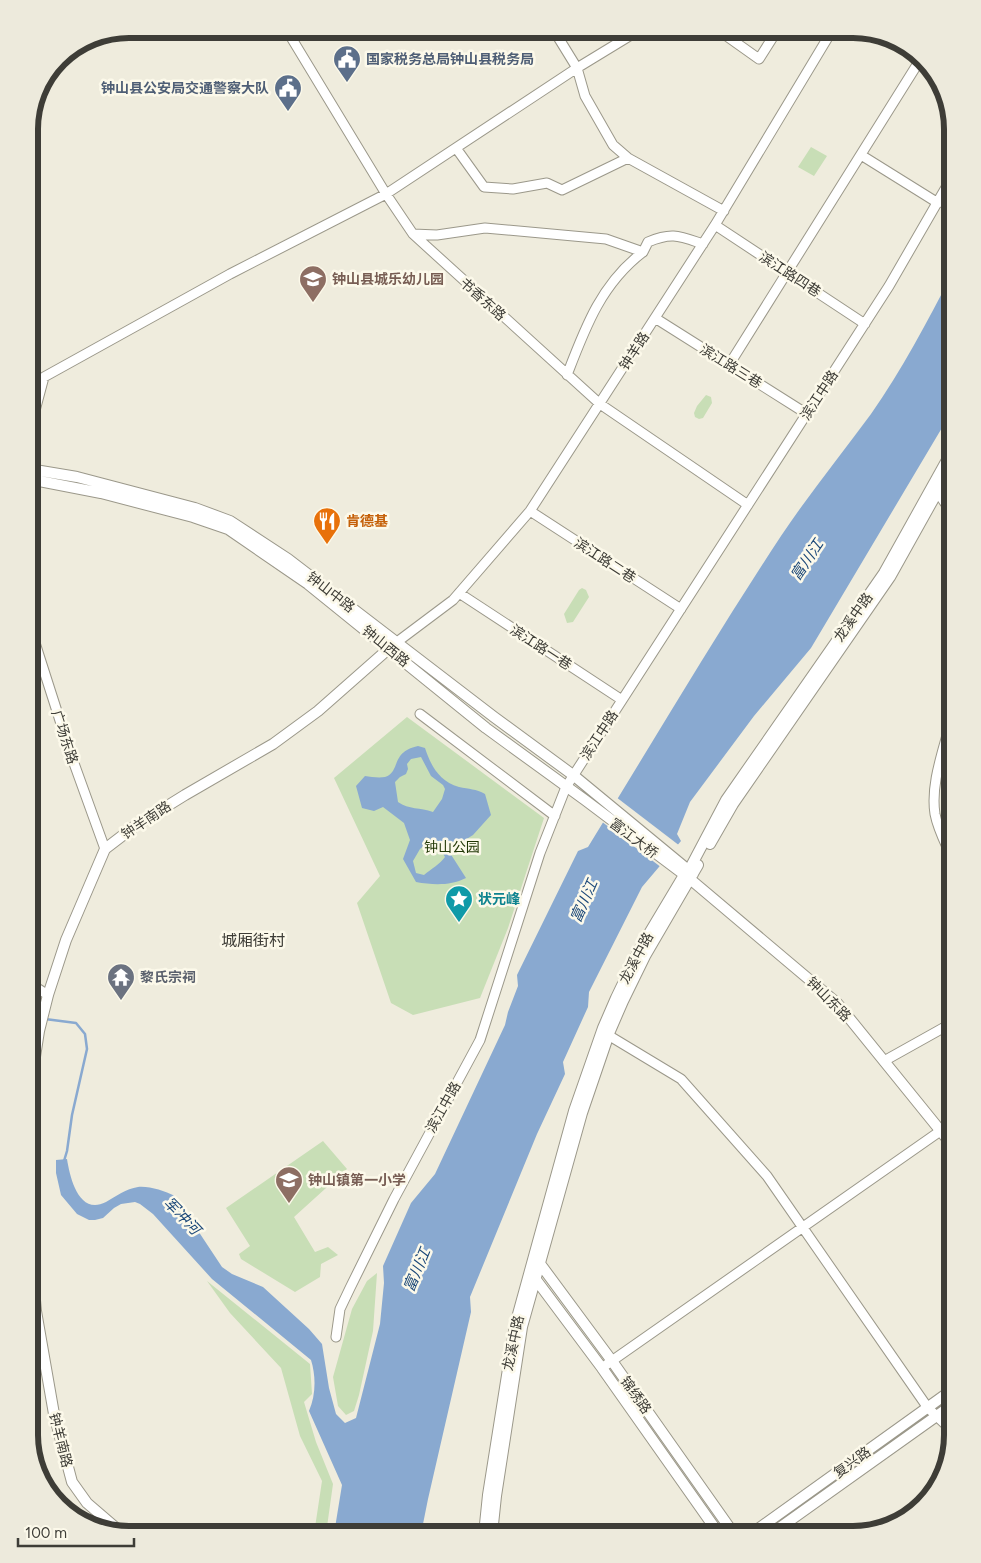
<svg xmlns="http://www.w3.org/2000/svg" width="981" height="1563" font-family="Figtree,'Noto Sans SC',sans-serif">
<rect width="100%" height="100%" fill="#efecdd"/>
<path fill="#c8deb6" d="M811,147L827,156L814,176L798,167Z
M706,395L711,397L712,403L703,418L699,419L695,417L694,413L697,406Z
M582,588L586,590L589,597L573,622L567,623L564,614L579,590Z
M407,717L544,818L508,928L480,998L413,1015L391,1003L357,903L380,876L334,778Z
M323,1141L347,1169L294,1217L315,1252L328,1247L338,1255L321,1264L320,1277L295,1292L241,1259L239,1254L250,1246L226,1208Z
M377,1273L373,1331L359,1395L354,1411L346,1415L338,1406L333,1377L352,1309L367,1281Z
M207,1281L310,1364L312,1394L304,1402L316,1442L333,1484L326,1534H314L322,1481L300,1436L281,1368L230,1313Z"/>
<path fill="#89a9d0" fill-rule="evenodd" d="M952,274V411L811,648L754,716L690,802L677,834L681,841L642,887L589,992L588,1007L563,1062L565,1074L537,1134L470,1297L471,1312L428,1499L421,1534H334L342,1485L309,1411C316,1395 316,1376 311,1360L212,1279L153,1214L140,1204L135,1202L121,1204L114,1208L103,1218L95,1220H89L77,1214L61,1195L56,1173V1160L67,1159C70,1178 79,1216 106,1202C116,1196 126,1189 138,1187C150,1186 164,1191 175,1196L222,1267L232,1274L263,1287L309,1329L322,1344L329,1388L336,1414L345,1423L356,1418L380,1324L384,1283L383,1266L411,1203L435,1174L505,1025L508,1012L518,986L517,975L578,851L588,847C652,743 714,638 781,536C809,494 841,455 871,414C902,370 927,322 952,274Z
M418,746L425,748C431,766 439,781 459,787C469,789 476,789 485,794L491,815L473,835L457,845L450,853L466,878C450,886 433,885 416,882L403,859L410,840L404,823L383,807L374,811L362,808L356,786L365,776C371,777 379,778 385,777C401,772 390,752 418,746ZM421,757L431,776L443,785L445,789L442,799L433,812C420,807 409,810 398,802L395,782L400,777L406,774L408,769L407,764L411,759ZM425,845C436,844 440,847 445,857C440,864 431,869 424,875L416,873L413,861L420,849Z"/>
<path fill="#efecdd" d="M616,797L680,846L662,868L601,821Z"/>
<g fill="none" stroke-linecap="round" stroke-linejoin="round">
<path stroke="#89a9d0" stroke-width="2.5" d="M29,1017L40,1018
M45,1019L76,1023L85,1034L87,1049L72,1115L67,1151L64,1161"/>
<g stroke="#9b988a" stroke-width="11">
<path id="minor" d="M286,29L386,194L413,234L600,404L748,505
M553,29L577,68L585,96L613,145L628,158L724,211
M724,29L721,32L759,59L778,29
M456,148L484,187L513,189L547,183L562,190L628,158
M861,155L938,203
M715,225L865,324
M413,234L437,235L485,228L606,239L643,252L648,242C672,232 679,236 703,244
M655,318L807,414
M729,365L920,60
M567,375C585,328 601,284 643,252
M29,433L44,377L230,274L386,194L577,68L641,29
M934,487L947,506L952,521
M530,511L681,609
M459,593L622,700
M29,624L71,755L105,849
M397,642L453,600L530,511L715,225L833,29
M420,714L555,816
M952,858C946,844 938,830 935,814C930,782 945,747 952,716
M29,983L48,995
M604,1031L608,1035L681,1079L767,1176L928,1408L945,1424L952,1434
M884,1061L952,1023
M336,1337L340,1309L350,1288L394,1199L480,1040L540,853L566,787L889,286L952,177
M606,1365L946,1127"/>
</g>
<g stroke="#9b988a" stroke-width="12">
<path id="major" d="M29,469L77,477L195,508L230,521L288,559L494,717L573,775L693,874
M29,479L101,493L193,517L228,529L308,584L486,728L585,800L690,879L837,1003L952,1145
M710,844L733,804L890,577L952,466
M29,1095L39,1031L48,995L66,940L105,849L135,826L185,795L273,744L318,711L394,644
M29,1236L36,1311L54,1414L72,1482L87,1503L123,1534
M538,1261L612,1361L734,1534
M534,1277L602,1368L719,1534
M484,1534L488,1495L515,1325L574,1111L603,1028L616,998L638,952L684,875L689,870L726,800L884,573L952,451
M492,1534L496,1496L522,1327L582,1113L610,1031L623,1001L645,956L698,865
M751,1534L952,1390
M771,1534L952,1405"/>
</g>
<use href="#minor" stroke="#fff" stroke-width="9"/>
<use href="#major" stroke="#fff" stroke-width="10"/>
</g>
<defs>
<g id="civic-pin" transform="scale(1.4375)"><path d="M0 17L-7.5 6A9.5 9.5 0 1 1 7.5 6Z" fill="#5c6f8a" stroke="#fcf9ea"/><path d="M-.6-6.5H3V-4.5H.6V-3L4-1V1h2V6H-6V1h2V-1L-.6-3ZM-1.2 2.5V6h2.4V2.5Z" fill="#fff"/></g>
<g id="school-pin" transform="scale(1.4375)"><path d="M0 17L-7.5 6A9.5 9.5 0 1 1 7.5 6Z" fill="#8d6e63" stroke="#fcf9ea"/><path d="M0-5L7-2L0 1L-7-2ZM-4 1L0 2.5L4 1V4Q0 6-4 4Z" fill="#fff"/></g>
<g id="restaurant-pin" transform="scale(1.4375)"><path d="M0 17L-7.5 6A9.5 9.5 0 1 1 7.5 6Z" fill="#e8710a" stroke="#fcf9ea"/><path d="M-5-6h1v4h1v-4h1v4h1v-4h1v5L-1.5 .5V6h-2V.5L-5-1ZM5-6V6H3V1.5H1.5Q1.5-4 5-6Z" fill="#fff"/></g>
<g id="sight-pin" transform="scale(1.4375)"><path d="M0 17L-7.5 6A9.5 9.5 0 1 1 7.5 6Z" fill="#0f9aa8" stroke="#fcf9ea"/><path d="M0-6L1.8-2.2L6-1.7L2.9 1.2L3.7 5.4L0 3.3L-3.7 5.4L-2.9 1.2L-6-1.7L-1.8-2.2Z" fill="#fff"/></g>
<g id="temple-pin" transform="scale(1.4375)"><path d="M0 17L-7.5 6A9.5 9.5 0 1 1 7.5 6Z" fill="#6b7280" stroke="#fcf9ea"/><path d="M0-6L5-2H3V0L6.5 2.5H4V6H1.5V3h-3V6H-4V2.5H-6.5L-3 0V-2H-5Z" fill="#fff"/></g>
</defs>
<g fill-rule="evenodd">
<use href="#civic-pin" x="347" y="59"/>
<use href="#civic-pin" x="288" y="88"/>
<use href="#school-pin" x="313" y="279"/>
<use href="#restaurant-pin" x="327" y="521"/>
<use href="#sight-pin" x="459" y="899"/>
<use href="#temple-pin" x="121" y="977"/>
<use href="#school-pin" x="289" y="1180"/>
</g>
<g text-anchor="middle" stroke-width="5" stroke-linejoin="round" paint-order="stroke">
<g font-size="14" font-weight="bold" fill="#4e5e75" stroke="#fcf9ea" text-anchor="start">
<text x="366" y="64">国家税务总局钟山县税务局</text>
<text x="269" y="93" text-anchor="end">钟山县公安局交通警察大队</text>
</g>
<g font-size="14" fill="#3e3d37" stroke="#fcf9ea">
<text transform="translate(790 274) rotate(33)" y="5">滨江路四巷</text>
<text transform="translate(483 299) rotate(42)" y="5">书香东路</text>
<text transform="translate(634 351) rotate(-57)" y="5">钟羊路</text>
<text transform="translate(731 366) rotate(32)" y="5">滨江路三巷</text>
<text transform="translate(819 395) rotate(-57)" y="5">滨江中路</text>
<text transform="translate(605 560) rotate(33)" y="5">滨江路二巷</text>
<text transform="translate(331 592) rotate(38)" y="5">钟山中路</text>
<text transform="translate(853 617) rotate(-55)" y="5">龙溪中路</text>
<text transform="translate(386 646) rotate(39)" y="5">钟山西路</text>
<text transform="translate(541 647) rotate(33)" y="5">滨江路一巷</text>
<text transform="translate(599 735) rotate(-57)" y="5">滨江中路</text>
<text transform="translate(65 737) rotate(72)" y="5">广场东路</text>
<text transform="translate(146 820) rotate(-34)" y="5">钟羊南路</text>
<text transform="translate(634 838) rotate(37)" y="5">富江大桥</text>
<text transform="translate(636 958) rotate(-62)" y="5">龙溪中路</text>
<text transform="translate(829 999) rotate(45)" y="5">钟山东路</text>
<text transform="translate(443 1107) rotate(-61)" y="5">滨江中路</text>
<text transform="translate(513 1343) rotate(-78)" y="5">龙溪中路</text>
<text transform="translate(636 1395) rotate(55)" y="5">锦绣路</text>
<text transform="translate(61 1440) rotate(76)" y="5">钟羊南路</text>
<text transform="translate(852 1462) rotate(-36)" y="5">复兴路</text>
</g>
<g font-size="14" font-weight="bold" fill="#785e54" stroke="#fcf9ea" text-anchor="start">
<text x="332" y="284">钟山县城乐幼儿园</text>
<text x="308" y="1185">钟山镇第一小学</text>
</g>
<g font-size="14" font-weight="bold" fill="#c56008" stroke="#fcf9ea" text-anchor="start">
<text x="346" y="526">肯德基</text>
</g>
<g font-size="14" fill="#1f3503" stroke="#fcf9ea">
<text x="452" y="852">钟山公园</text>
</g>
<g font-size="14" font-weight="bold" fill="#0d838f" stroke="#fcf9ea" text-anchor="start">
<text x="478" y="904">状元峰</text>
</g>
<g font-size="14" font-weight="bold" fill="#5b616d" stroke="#fcf9ea" text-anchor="start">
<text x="140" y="982">黎氏宗祠</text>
</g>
<g font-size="15" font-style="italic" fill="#1b4879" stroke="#fcf9ea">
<text transform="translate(807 560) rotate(-56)" y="5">富川江</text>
<text transform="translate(584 901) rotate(-66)" y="5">富川江</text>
<text transform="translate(182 1216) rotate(46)" y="5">军冲河</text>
<text transform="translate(417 1270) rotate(-67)" y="5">富川江</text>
</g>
<g font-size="16" fill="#3e3d37" stroke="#fcf9ea">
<text x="253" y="946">城厢街村</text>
</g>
</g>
<path d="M0 0H981V1563H0ZM129 38H853A91 91 0 0 1 944 129V1435A91 91 0 0 1 853 1526H129A91 91 0 0 1 38 1435V129A91 91 0 0 1 129 38Z" fill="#edeadc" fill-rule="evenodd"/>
<path fill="none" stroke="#3e3d37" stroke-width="6" d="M129 38H853A91 91 0 0 1 944 129V1435A91 91 0 0 1 853 1526H129A91 91 0 0 1 38 1435V129A91 91 0 0 1 129 38Z"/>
<path d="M18 1538v8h116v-8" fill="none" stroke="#3e3d37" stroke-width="2.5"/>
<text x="25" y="1538" font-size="15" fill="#3e3d37" stroke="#fcf9ea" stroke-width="4" paint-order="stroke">100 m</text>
</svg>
